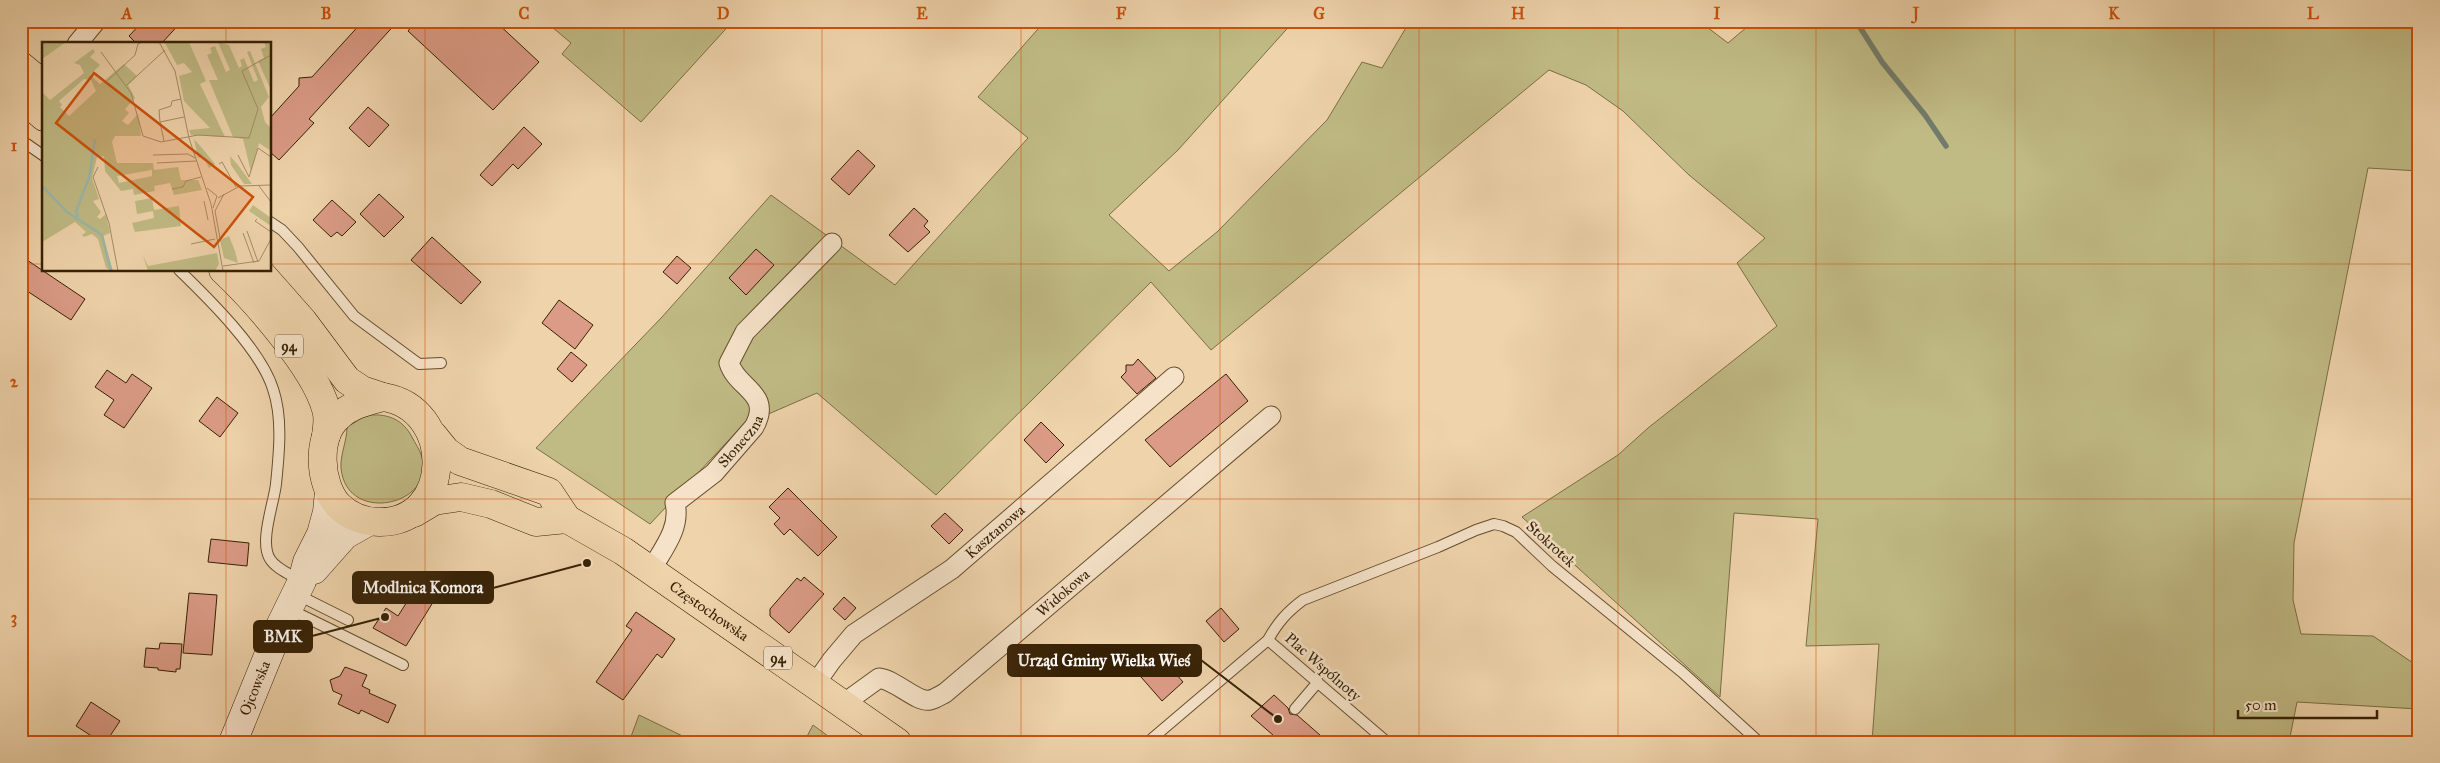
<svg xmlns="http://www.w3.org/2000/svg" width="2440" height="763" font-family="'IM FELL Great Primer',serif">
<rect width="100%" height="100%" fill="#efd3ab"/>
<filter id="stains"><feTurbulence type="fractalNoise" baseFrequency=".004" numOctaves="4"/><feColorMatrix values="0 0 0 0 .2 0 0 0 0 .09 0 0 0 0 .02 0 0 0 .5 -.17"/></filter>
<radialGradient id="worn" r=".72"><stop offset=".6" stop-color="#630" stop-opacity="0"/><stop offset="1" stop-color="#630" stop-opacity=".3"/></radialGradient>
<path fill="#c0ba84" stroke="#7b6e44" d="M545,21H733L641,122L562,54L571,43Z
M1045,21H1294L1178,150L1109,215L1169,271L1217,232L1327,120L1362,62L1382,68L1410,21H1699L1728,43L1754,21H2419V171L2368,168L2294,543L2293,600L2301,634L2373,636L2419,667V709L2297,702L2289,742H1872L1879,644L1806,646L1818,519L1734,513L1720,697L1522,517L1618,455L1648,428L1777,326L1737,263L1765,238L1689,175L1623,111L1586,85L1549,70L1211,350L1151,282L936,495L817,393L743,425L650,524L536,448L662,317L771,195L895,285L1028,138L978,97Z
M371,415C389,414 403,420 412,437C415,443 420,450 422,457C436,506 346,525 341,468C340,455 347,441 347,427L362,418Z
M639,715L695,742H629Z
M813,725L836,742H804Z"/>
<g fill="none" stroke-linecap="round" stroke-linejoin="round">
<path stroke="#727b69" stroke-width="5.5" d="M1856,21L1882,62L1925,115L1946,146"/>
</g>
<path fill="#db9b86" stroke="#362105" d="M143,21H182L161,44H137L129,36Z
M363,21H398L309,119L314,123L279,160L270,152V118L299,86V78L312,77Z
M416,21H495L539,62L493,110L408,31Z
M368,107L389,125L369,147L349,128Z
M524,127L542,144L518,169L513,164L492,186L480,175Z
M858,150L875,166L849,195L831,179Z
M379,194L404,217L384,237L360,214Z
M332,200L356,222L342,236L337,232L331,237L313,220Z
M914,208L928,221L924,226L930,232L908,252L889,235Z
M432,237L481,282L461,304L411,260Z
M756,249L774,265L746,295L729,278Z
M21,256L85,299L71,320L21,287Z
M677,256L691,268L677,284L663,272Z
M559,300L593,325L575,349L542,323Z
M571,352L587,365L572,382L557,369Z
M1138,359L1156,378L1137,394L1121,377L1126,372V365H1133Z
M107,370L126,383L132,374L152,388L124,428L104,415L114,400L95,387Z
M1226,374L1248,401L1170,467L1145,440Z
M217,397L238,413L220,437L199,421Z
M1041,422L1064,445L1046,463L1024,440Z
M788,488L837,537L818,556L790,529L784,535L774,524L780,518L769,507Z
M945,513L963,530L949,544L931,526Z
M211,539L249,543L247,566L208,562Z
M424,575L443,586L406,646L373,628L386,608L398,616Z
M804,577L824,594L789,633L770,616V609L797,578L801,581Z
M189,593L217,595L212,655L183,653Z
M844,597L856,608L845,620L833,609Z
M1221,608L1239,629L1224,642L1206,621Z
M636,612L675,639L662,658L657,654L623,700L596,682L632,630L626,626Z
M160,643L182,644L180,669H176V672L158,670V668L144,667L146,648L159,649Z
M1155,650L1183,682L1162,701L1134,669Z
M345,667L367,675L362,686L370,690L369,693L396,705L388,723L361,710L359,714L338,704L342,695L333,691L330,680L340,676Z
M1274,695L1288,708L1290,714L1297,715L1328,742H1281L1251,716Z
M91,702L120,721L106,742H101L76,726Z"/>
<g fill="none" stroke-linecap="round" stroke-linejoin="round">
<g stroke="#644e2e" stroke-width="12">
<path id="lane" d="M21,140L44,156
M270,222L282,230L298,247L354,316L419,364L441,363
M179,270C209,299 261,350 273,389C283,418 279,454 276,484C274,503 259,542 270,559C276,569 292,575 301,581
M296,594L348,620
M289,609L403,665
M1268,640L1387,742
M1295,709L1318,682
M1148,742L1268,640C1278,622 1287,612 1303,600L1438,547L1476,530L1494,524L1503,526L1516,532L1552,566L1682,672L1759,742"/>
</g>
<g stroke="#644e2e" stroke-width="21">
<g id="street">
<path d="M77,44L96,21"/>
<path id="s1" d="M651,570C663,549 681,528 675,503L714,473L754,427C773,393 737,389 729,363L745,332L832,243"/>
<path id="s2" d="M815,684L832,660L854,634L952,569L1174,377"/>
<path id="s3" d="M843,704L879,678C896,680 917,703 930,700C935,699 941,695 945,693L1271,416"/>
</g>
</g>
<g stroke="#362105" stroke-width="29">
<g id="secondary">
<path d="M314,570L345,535L368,522"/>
<path id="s4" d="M233,742L281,624L302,581L307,562L321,534L327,512L329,492"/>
</g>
</g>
<g stroke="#362105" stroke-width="29">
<g id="primary">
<path d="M21,66L44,85"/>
<path d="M21,97L44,117"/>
<path d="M223,270C254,299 315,368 326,409C329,418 327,427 326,436"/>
<path d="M258,270L303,321L347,380L362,390L383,397"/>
<path d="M383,397C456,408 454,523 379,522C364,522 349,516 338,505C319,484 316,437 338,417C350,405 367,401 383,397Z"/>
<path id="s5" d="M433,435L446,451L460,461L549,492L567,519L623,551L897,742"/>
<path d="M414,513L434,501L461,497L491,504L536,522L567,519"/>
</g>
</g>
<use href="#lane" stroke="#f5e2c8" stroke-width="10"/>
<use href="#street" stroke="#f5e2c8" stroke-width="19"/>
<use href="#secondary" stroke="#f5e2c8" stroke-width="28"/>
<use href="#primary" stroke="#efd3ab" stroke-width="28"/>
</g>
<path fill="none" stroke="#cd510b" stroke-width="1" stroke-opacity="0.55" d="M226,21V44M425,21V742M624,21V742M822,21V742M1021,21V742M1220,21V742M1419,21V742M1618,21V742M1816,21V742M2015,21V742M2214,21V742M21,264H44M270,264H2419M226,270V742M21,499H2419"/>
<g text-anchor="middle" stroke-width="5" stroke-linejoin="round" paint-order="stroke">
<g fill="#f5e2c8" stroke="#6f5b40" stroke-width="1">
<rect x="275" y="334.5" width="28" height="23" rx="4"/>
<rect x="764" y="646.5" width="28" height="23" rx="4"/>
</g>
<g font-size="14" font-weight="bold" fill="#362105">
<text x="289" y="351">94</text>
<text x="778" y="663">94</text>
</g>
<g font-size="15" fill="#362105" stroke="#f5e2c8">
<text dy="5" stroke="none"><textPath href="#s1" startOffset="164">Słoneczna</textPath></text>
<text dy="5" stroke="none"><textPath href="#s2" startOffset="238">Kasztanowa</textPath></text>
<text transform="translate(1551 544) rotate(42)" y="5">Stokrotek</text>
<text dy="5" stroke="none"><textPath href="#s3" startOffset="272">Widokowa</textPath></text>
<text dy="5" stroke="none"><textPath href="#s5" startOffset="334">Częstochowska</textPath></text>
<text transform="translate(1323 667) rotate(41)" y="5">Plac Wspólnoty</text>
<text dy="5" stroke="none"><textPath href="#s4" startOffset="58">Ojcowska</textPath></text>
</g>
</g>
<g transform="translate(42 42)">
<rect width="229" height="229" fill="#efd3ab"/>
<path d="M0,0H24L0,17ZM147,0L164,39L158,42L183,95L149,93L147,88L168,86L142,59L137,34L150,30L142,21L135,23L123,1ZM176,0L187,3L197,26L200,24L198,18L202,16L212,40L216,38L205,10L208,9L227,55L219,65L223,80L229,86V109L217,101L209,130L201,97L191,95L167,38H176L165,13L170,11L168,6L173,4L184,30L188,28ZM222,0H229V48L216,19L222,16L219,7L224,5ZM51,7L53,10L48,15L58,23L48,33L58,42L82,22L95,34L86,43L93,56L83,67L87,71L80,79L86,83L96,72L99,94H73L70,100L75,121H111L112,128L136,125L139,138H156L160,148L132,153L128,141L112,144L113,149L92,153L91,147L79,149L63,129L62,114L55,115L50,136L57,157L51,159L59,170L55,175L58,177L64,172L68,191L61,194L71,229L64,226L56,197L50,192L42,195L40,193L44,190L33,180L0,200V50L8,58L42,31L38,23L32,21ZM42,37L49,38L54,49L27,74L18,65L20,63L17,59ZM110,128V134L77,141L75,134ZM152,97L160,106L173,122L167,126L161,114L156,116ZM188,114L196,123L210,142H202L189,123ZM110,156L112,168L137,164L139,184L93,190L90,181L112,176L111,169L95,172L93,159ZM211,163L229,176V184L207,169ZM187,194L193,209L196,221L182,216L178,198ZM175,211L177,222L173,229H106L101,213L106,224Z" fill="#c0ba84" fill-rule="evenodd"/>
<path fill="none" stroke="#9ab7ab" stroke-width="2.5" d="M0,144L25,170L60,193L69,229M36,175L34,169L47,136L53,97"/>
<path fill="none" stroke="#a58c69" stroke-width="1" d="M117,0L133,29L147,96L169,162L181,229M59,10L89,51L101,94L119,100L156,93L207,96L216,67L200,29L229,13M65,39L93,13L96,2L100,0M85,43L123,8M118,80L117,68L129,64L130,59L139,57M122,99L118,80L142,75M111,113L146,112L153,116M196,113L207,135M115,121L154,119M177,122L180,120L194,145M56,125L51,135L67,181L76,229M207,135L216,106L229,115M217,144L229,160M165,146L175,154L171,166M130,147L141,145L144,139L159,135M176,156L198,144L229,143M162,159L166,178M215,177L213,179L229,190M205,189L216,220M201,191L212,221M178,196L173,169L182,152M149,202L173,197M181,224L217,219L229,197"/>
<path fill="#cd510b" fill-opacity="0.15" stroke="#cd510b" stroke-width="2.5" d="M52,31L211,155L172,205L14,81Z"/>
<rect width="229" height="229" fill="none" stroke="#362105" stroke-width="2.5"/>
</g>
<path fill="none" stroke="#362105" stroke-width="2" d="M587 563L493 588M385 617L312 636M1278 719L1201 660"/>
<g fill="#362105" stroke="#f5e2c8" stroke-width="2">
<circle cx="587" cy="563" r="5"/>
<circle cx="385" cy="617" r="5"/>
<circle cx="1278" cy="719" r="5"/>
</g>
<g fill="#362105" stroke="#362105" stroke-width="2">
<rect x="353" y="572" width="140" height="31" rx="5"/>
<rect x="254" y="621" width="58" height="31" rx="5"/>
<rect x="1008" y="645" width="193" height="31" rx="5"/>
</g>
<g font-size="16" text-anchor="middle" font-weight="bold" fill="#fff">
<text x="423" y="593">Modlnica Komora</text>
<text x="283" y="642">BMK</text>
<text x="1104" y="666">Urząd Gminy Wielka Wieś</text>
</g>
<rect width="2440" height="763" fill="none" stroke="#efd3ab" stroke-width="55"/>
<path d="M2238 710v8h139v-8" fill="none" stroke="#362105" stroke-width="2.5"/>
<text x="2245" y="710" font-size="15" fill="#362105" stroke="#f5e2c8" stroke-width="4" paint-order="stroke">50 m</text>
<rect x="28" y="28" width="2384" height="708" fill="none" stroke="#cd510b" stroke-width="2"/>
<g font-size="16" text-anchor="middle" font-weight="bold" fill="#cd510b">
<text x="127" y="19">A</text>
<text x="326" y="19">B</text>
<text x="524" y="19">C</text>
<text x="723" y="19">D</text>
<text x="922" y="19">E</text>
<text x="1121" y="19">F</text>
<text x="1319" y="19">G</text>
<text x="1518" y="19">H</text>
<text x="1717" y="19">I</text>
<text x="1916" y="19">J</text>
<text x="2114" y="19">K</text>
<text x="2313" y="19">L</text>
<text x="14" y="151">1</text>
<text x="14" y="387">2</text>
<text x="14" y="623">3</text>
</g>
<rect width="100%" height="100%" filter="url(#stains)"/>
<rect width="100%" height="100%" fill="url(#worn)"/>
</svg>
